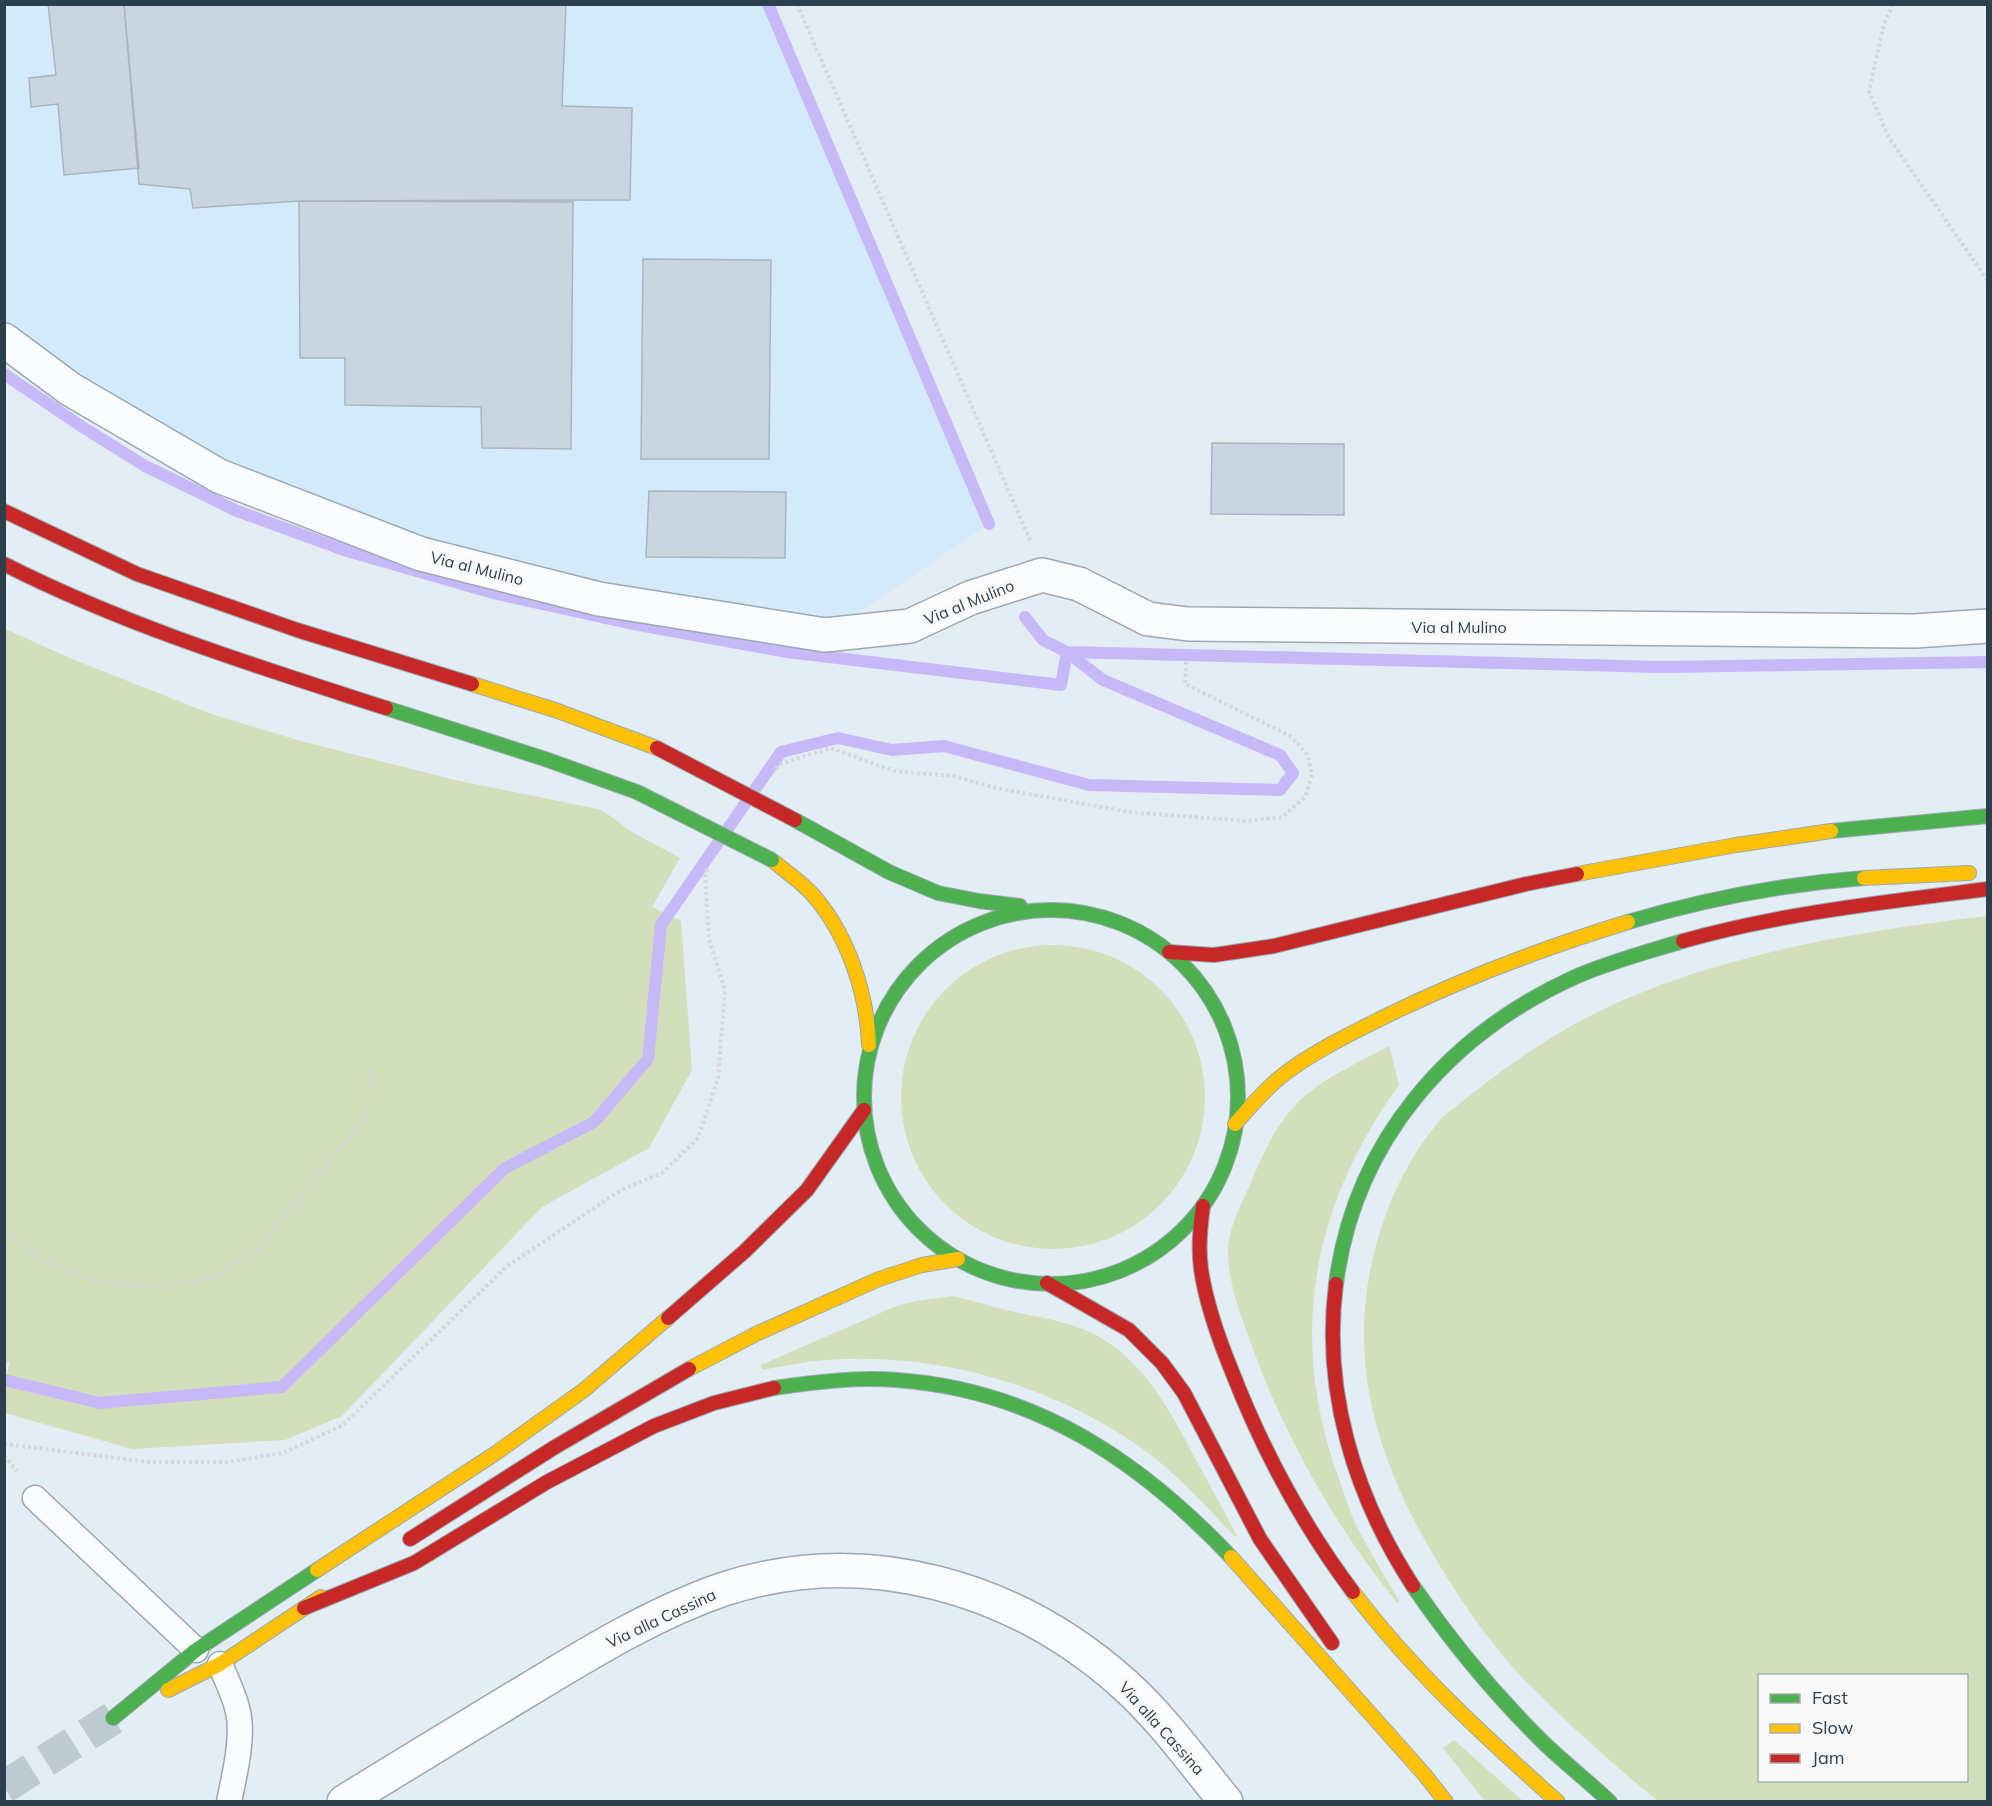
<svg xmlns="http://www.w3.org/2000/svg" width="1992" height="1806" font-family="Mulish,sans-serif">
<rect width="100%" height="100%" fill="#e2edf4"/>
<path fill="#d3eafa" d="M4,5H768L989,524L825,635L599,599L219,476L5,340Z"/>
<path fill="#d3dfbb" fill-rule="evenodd" d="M5,629L77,661L214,715L301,741L455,780L602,810L632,832L680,858L652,907L681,921L692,1070L649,1148L542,1207L342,1416L285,1440L132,1449L5,1413V1380L10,1362L5,1364Z
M1987,916V1801H1658C1623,1773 1590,1743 1558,1713C1545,1700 1531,1687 1518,1673C1488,1640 1463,1604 1440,1566C1379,1466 1344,1362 1376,1246C1386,1207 1403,1170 1426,1138C1432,1131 1437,1122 1444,1116C1454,1107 1466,1099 1477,1090C1522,1054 1572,1022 1626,999C1737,951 1868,930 1987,916ZM1760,1676H1966V1780H1760Z
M901 1097a152 152 0 1 1 304 0a152 152 0 1 1-304 0Z
M1389,1046L1399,1085C1311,1207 1287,1340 1340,1482C1345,1496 1350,1512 1356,1525C1369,1551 1385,1576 1399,1601L1397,1603C1333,1523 1283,1434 1249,1338C1239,1311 1229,1283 1228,1254C1228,1224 1244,1201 1255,1173C1267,1144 1282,1115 1307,1094C1331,1074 1362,1061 1389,1046Z
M953,1296C971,1300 988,1306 1006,1310C1036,1317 1065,1320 1094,1334C1144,1360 1171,1412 1196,1460C1210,1485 1224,1511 1237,1536L1235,1537C1206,1506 1177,1474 1143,1449C1051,1384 937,1352 825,1360C804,1362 783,1366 762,1370L761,1365L894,1307L916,1301Z
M1454,1740L1523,1801H1485L1443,1748Z"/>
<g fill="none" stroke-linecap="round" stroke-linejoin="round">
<path stroke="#c7b9f8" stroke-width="12" d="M768,4L989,524
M4,374L81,426L145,466L237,511L347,551L493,593L628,623L787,652L1061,685L1067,652L1103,680L1280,755L1293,773L1280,790L1089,785L944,746L892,750L838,738L781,752L661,925L648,1059L594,1122L505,1168L282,1387L100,1403L4,1380
M1025,617L1043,640L1067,652L1661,667L1988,662"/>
</g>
<path fill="#c9d5e0" stroke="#aab5bf" stroke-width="1.5" d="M48,4H124L139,168L64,175L58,104L31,107L29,78L56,75Z
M124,4H566L562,106L632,108L630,200L299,201L193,208L190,189L139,184Z
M299,201L573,202L571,449L482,448L481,407L345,405V358H300Z
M643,259L771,260L769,459H641Z
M1212,443L1344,444V515L1211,514Z
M649,491L786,492L785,558L646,557Z"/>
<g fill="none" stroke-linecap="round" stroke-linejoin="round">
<path stroke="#bdcad2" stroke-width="33" stroke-dasharray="33 16" stroke-linecap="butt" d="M4,1787L113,1718"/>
<g stroke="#9aa8b0" stroke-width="27">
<path id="lane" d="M35,1498L196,1650
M220,1664C226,1679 235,1696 238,1712C244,1737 234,1777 229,1802"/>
</g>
<g stroke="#9aa8b0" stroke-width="36">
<path id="street" d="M4,340L70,389L219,476L421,554L599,599L825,635L910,626L970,598L1042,575L1079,584L1148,619L1188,624L1915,631L1988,626
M344,1802C405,1764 467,1727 528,1690C591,1652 654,1613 724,1589C867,1543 1016,1587 1125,1685C1161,1717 1195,1764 1226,1802"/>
</g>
<g stroke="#9aa8b0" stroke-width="16">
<path id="fast" d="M386,708L545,759L637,792
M795,820L889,872L938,893L979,901L1020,906
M1831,831L1988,816
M864 1097a187 187 0 1 1 374 0a187 187 0 1 1-374 0Z
M1628,922C1705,899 1784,884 1864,878
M1336,1284C1354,1143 1447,1035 1575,977C1609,962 1647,952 1683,941
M774,1388C815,1382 856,1377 897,1380C1035,1390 1139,1460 1231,1557
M1413,1586C1452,1643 1496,1696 1545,1744C1566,1764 1589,1782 1610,1802
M113,1718L196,1650L317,1570"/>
</g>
<g stroke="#9aa8b0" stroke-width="16">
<path id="slow" d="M472,684L555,710L657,748
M772,860C786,872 802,882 814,896C848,936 867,993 869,1045
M1577,874L1736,845L1831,831
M1864,878L1969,873
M1235,1124C1250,1107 1265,1089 1283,1075C1313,1052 1348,1035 1382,1018C1461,979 1543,948 1628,922
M689,1369L756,1334L879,1279L922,1265L958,1259
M1231,1557L1424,1774L1446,1802
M317,1570L496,1453L584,1390L668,1318
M1353,1592C1413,1671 1485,1737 1558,1802
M168,1690L220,1664L321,1597"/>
</g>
<g stroke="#9aa8b0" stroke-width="16">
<path id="jam" d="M4,511L137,574L297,630L472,684
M4,564C126,626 256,666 386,708
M1683,941C1782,913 1886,902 1988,889
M1169,952L1214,955L1274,946L1526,884L1577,874
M1203,1206C1200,1227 1198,1248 1201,1269C1206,1304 1218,1337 1231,1369C1262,1449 1302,1524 1353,1592
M1047,1283L1129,1330L1162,1363L1184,1393L1260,1539L1332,1643
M1336,1284C1322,1391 1355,1497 1413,1586
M668,1318L745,1251L807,1190L864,1110
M410,1539L555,1447L689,1369
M304,1608L414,1563L547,1482L654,1426L714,1403L774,1388"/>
</g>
<path stroke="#d4d8da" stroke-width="4" stroke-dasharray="3 3" stroke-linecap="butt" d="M797,4L1030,540
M1893,4L1884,24L1869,91L1889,138L1988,281
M776,769L780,764L831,748L894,771L953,776L996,788L1129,812L1247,821L1282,817L1305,797L1312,775L1308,755L1290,736L1185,684L1186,660
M4,1231L44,1262L100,1283L165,1287L216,1276L257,1249L366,1116L370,1069
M4,1444L149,1462H227L283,1453L343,1425L506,1267L621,1190L662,1173L698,1138L718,1078L725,990L709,939L705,872L708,869
M4,1456L17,1471"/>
<use href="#lane" stroke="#fbfcfd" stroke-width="24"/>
<use href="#street" stroke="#fbfcfd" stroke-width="33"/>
<use href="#fast" stroke="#4caf50" stroke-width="14"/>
<use href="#slow" stroke="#ffc107" stroke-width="14"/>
<use href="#jam" stroke="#c62828" stroke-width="14"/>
<g stroke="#9aa8b0" stroke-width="16" stroke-linecap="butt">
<path id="fast-bridge" d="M637,792L772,860"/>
</g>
<g stroke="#9aa8b0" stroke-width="16" stroke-linecap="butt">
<path id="jam-bridge" d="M657,748L795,820"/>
</g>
<use href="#fast-bridge" stroke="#4caf50" stroke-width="14"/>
<use href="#jam-bridge" stroke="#c62828" stroke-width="14"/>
</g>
<g text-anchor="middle" stroke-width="6" stroke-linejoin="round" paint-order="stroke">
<g font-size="16" fill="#2b3f4c" stroke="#f8f8f8">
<text transform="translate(477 568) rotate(14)" y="6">Via al Mulino</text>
<text transform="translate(969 602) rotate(-22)" y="6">Via al Mulino</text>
<text x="1459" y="633">Via al Mulino</text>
<text transform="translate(661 1618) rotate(-25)" y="6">Via alla Cassina</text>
<text transform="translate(1162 1728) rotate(48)" y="6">Via alla Cassina</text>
</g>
</g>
<rect width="1992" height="1806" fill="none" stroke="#2b3f4c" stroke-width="12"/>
<rect x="1758" y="1674" width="210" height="108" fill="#f8f8f8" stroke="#a6aeb3" stroke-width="1.5"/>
<rect x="1770" y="1694" width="30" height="9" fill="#4caf50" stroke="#a6aeb3" stroke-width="1.5"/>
<text x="1812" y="1704" font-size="18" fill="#2b3f4c">Fast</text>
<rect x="1770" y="1724" width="30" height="9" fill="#ffc107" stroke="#a6aeb3" stroke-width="1.5"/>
<text x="1812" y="1734" font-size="18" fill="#2b3f4c">Slow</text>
<rect x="1770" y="1754" width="30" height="9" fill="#c62828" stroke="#a6aeb3" stroke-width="1.5"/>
<text x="1812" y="1764" font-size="18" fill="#2b3f4c">Jam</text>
</svg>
